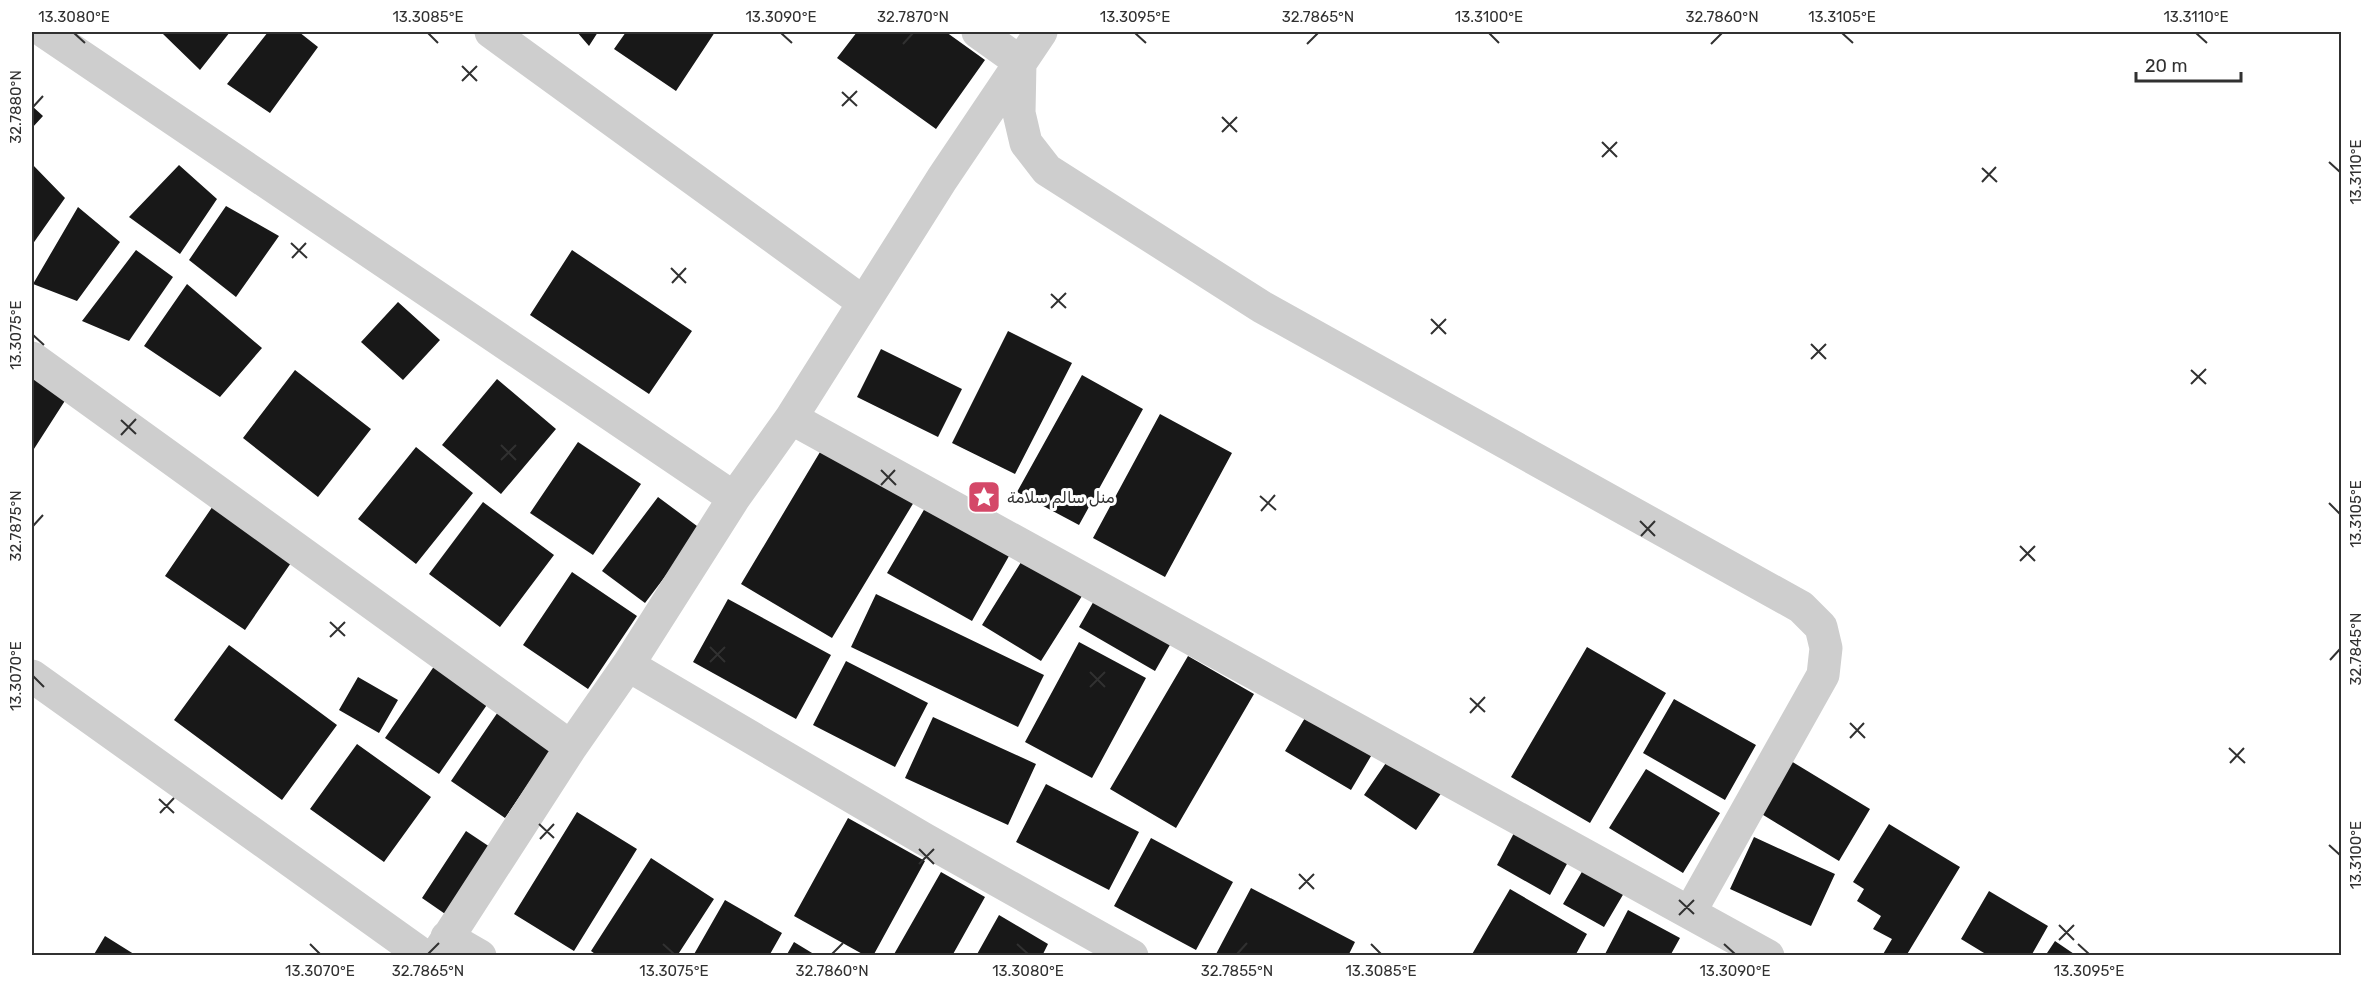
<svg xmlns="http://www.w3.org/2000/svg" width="2373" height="987" font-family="Rubik,'Noto Naskh Arabic',sans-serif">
<rect width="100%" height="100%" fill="#fff"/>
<path fill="#181818" d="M165,32H230L200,70L163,34Z
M268,32H299L318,47L270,113L227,84Z
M577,32H598L589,46Z
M626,32H715L676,91L614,49Z
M857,32H946L985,60L936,129L837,58Z
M32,106L43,116L32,128Z
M32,164L65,198L32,245Z
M179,165L217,199L180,254L129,217Z
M226,206L279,236L236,297L189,260Z
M78,207L120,242L77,301L33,284Z
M136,250L173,277L129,341L82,321Z
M572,250L692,331L649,394L530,315Z
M187,284L262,348L220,397L144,346Z
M398,302L440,340L403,380L361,342Z
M1008,331L1072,363L1015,474L952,443Z
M881,349L962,389L938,437L857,397Z
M295,370L371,429L318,497L243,438Z
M1082,375L1143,409L1079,525L1017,492Z
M32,376L68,396L32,452Z
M497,379L556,429L501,494L442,445Z
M1160,414L1232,453L1165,577L1093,538Z
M578,442L641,484L593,555L530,513Z
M416,447L473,493L416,564L358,519Z
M823,447L914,502L832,638L741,584Z
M658,497L701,529L645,603L602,571Z
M483,502L554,555L500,627L429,574Z
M215,503L295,557L245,630L165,576Z
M925,508L1009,556L972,621L887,573Z
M1023,559L1082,596L1041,661L982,625Z
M572,572L637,616L588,689L523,645Z
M876,594L1044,675L1018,727L851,647Z
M728,599L831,655L796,719L693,662Z
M1095,599L1171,643L1155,671L1079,627Z
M1079,642L1146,678L1092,778L1025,742Z
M229,645L337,725L282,800L174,720Z
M1587,647L1666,693L1590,823L1511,777Z
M1188,656L1254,694L1176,828L1110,789Z
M846,661L928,703L895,767L813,725Z
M437,662L491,699L439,774L385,738Z
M358,677L398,700L379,733L339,710Z
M1674,699L1756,745L1725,800L1643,753Z
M502,706L556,743L505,818L451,781Z
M1308,713L1374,751L1351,790L1285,751Z
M933,717L1036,764L1008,825L905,778Z
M357,744L431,797L384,862L310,809Z
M1390,757L1442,792L1416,830L1364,795Z
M1786,758L1870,809L1839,861L1755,810Z
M1646,769L1720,813L1683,873L1609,828Z
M1046,784L1139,832L1109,890L1016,842Z
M577,812L637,849L574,951L514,914Z
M848,818L925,861L873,956H866L794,916Z
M1889,824L1960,867L1906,956H1882L1892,939L1873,929L1881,916L1857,901L1864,889L1853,882Z
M466,831L496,851L451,918L422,898Z
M1514,833L1568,862L1550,895L1497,865Z
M1754,837L1835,874L1811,926L1730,889Z
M1151,838L1233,882L1196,950L1114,906Z
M651,858L714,899L677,956H598L591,951Z
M1583,870L1624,893L1604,927L1563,904Z
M941,872L985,897L952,956H893Z
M1251,888L1355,942L1348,956H1215Z
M1510,889L1587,934L1575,956H1471Z
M1989,891L2048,926L2031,956H1989L1961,939Z
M725,900L782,933L769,956H693Z
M1628,910L1680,938L1670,956H1604Z
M999,915L1048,944L1042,956H976Z
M105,936L137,956H93Z
M2055,941L2077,956H2045Z
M794,942L817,956H786Z"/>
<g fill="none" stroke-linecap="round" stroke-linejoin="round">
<path stroke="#cecece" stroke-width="33" d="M45,32L734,498
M491,32L863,302
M978,32L1020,62L1019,113L1026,143L1047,170L1262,307L1801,607L1821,627L1826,648L1823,675L1690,912
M32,358L571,747
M791,418L1768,956
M628,665L924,839L1132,956
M32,676L424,956
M447,937L480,956
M436,956L571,747L628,665L734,498L791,418L942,179L1041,32"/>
</g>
<path fill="none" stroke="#313131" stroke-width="2" d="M74,33L85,43M428,33L438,43M781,33L792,43M1135,33L1146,43M1489,33L1499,43M1842,33L1853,43M2196,33L2207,43M903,44L913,33M1307,44L1318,33M1711,44L1722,33M462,66L477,81M462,81L477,66M842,92L857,106M842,106L857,91M33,107L43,96M1222,117L1237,132M1222,132L1237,117M1602,142L1617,157M1602,157L1617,142M2329,162L2340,172M1982,168L1997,182M1982,182L1996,167M291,243L307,258M292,258L306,243M671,268L686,283M672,283L686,268M1051,294L1066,308M1051,308L1066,293M1431,319L1446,334M1431,334L1446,319M33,335L44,345M1811,344L1826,359M1811,359L1826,344M2191,370L2206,384M2191,384L2206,369M121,420L136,434M121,435L136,419M501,445L516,460M501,460L516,445M881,470L896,485M881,485L895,470M1260,496L1276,510M2329,503L2340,514M1261,511L1275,495M1640,521L1655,536M33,526L43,515M1641,536L1655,521M2020,546L2035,561M2020,561L2035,546M330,622L345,636M330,637L345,622M710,647L725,662M2330,660L2340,649M710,662L725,647M1090,672L1105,687M33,676L44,687M1090,687L1105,672M1470,698L1485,712M1470,713L1485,697M1850,723L1865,738M1850,738L1864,723M2229,748L2245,763M2230,763L2244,748M159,799L174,813M160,813L174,798M539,824L554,838M540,839L554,824M2329,845L2340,855M919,849L934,864M919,864L934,849M1299,874L1314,889M1299,889L1314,874M1679,900L1694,914M1679,915L1694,900M2059,925L2074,940M2059,940L2074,925M310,944L320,954M663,944L674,954M1017,944L1028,954M1371,944L1381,954M1724,944L1735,954M2078,944L2089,954M428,954L439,943M832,954L843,943M1237,954L1247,943"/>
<defs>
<g id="sight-square" transform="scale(1.725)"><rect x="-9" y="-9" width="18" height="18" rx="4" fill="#d44868" stroke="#fff"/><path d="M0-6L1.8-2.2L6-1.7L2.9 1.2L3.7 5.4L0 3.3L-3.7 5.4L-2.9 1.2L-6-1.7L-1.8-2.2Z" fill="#fff"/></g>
</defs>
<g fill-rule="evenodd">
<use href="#sight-square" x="984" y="497"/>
</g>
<g text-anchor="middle" stroke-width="6" stroke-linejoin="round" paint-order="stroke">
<g font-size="16" fill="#313131" stroke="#fff" text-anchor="start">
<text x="1007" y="503">منل سالم سلامة</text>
</g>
</g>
<rect width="2373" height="987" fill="none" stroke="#ffffff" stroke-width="66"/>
<path d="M2136 72v9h105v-9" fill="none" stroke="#313131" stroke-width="3"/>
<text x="2145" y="72" font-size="18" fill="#313131" stroke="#ffffff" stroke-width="4.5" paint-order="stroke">20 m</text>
<rect x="33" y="33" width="2307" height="921" fill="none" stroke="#313131" stroke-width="2"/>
<g font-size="15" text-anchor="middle" fill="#313131">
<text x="74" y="22">13.3080°E</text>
<text x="428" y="22">13.3085°E</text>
<text x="781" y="22">13.3090°E</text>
<text x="913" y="22">32.7870°N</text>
<text x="1135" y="22">13.3095°E</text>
<text x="1318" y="22">32.7865°N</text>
<text x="1489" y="22">13.3100°E</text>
<text x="1722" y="22">32.7860°N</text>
<text x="1842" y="22">13.3105°E</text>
<text x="2196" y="22">13.3110°E</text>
<text transform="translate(16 107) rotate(-90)" y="5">32.7880°N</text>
<text transform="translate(2356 172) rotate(-90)" y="5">13.3110°E</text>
<text transform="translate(16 335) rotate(-90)" y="5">13.3075°E</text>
<text transform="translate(2356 514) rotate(-90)" y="5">13.3105°E</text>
<text transform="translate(16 526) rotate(-90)" y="5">32.7875°N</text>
<text transform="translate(2356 649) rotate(-90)" y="5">32.7845°N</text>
<text transform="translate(16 676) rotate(-90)" y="5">13.3070°E</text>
<text transform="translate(2356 855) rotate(-90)" y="5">13.3100°E</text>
<text x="320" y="976">13.3070°E</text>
<text x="428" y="976">32.7865°N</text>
<text x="674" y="976">13.3075°E</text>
<text x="832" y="976">32.7860°N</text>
<text x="1028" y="976">13.3080°E</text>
<text x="1237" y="976">32.7855°N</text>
<text x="1381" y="976">13.3085°E</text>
<text x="1735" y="976">13.3090°E</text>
<text x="2089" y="976">13.3095°E</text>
</g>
</svg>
